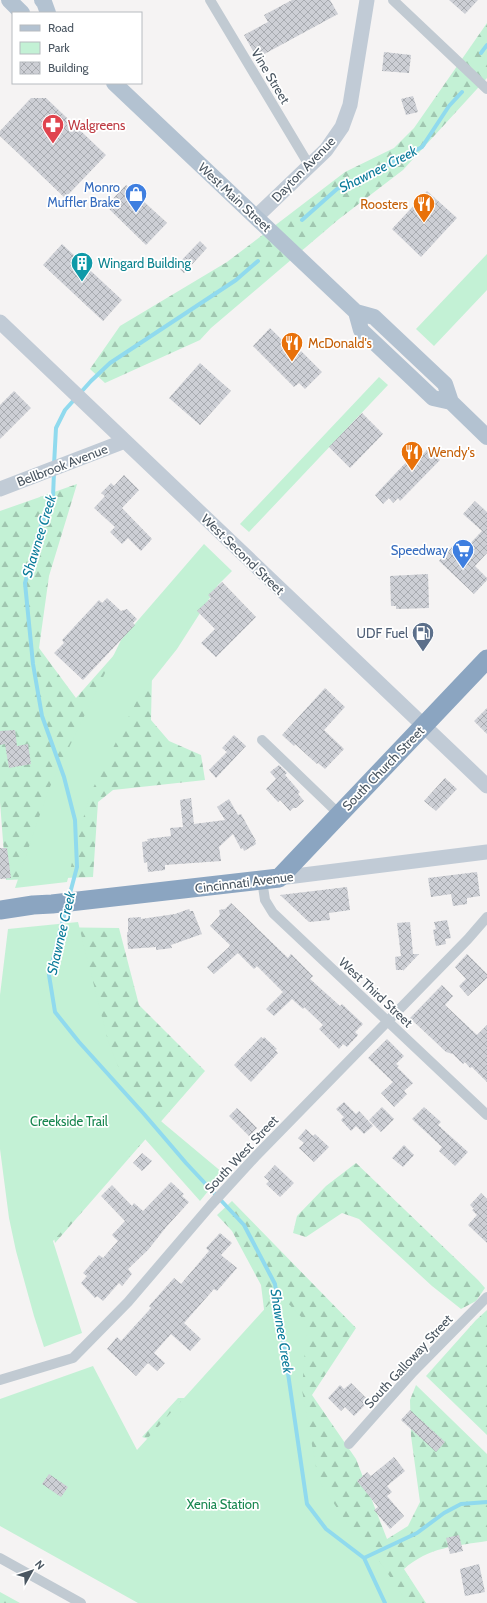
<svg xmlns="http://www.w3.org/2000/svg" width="487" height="1603" font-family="Cabin,sans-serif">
<defs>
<pattern id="forest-firs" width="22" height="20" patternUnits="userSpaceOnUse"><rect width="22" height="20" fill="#c3f1d5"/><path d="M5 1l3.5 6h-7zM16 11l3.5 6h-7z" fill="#a0c6b0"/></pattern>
<pattern id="building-cross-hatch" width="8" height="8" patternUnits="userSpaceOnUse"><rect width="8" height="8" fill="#cdcfd5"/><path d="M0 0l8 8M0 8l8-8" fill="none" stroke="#a8abb0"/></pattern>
</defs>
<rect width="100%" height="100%" fill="#f5f3f3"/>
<path fill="url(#forest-firs)" d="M487,23V78L403,170L339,219L211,328L200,340L105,383L90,369L120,326L227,262L345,172L394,148L414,128Z
M77,484L49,576L39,648L76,698L207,550L152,673L151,720L169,741L201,755L205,780L113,790L98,802L93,877L6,880L0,802V511Z
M41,927L119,928L139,1005L205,1071L55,1243L27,1115Z
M356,1163L478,1280L485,1288L476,1301L461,1309L432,1286L359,1219L342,1213L306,1237L293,1233L297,1216L326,1186Z
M232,1201L356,1328L312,1395L356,1459L387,1539L408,1526L420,1502L411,1436L410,1400L416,1385L487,1454V1541C455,1546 429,1547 404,1569L426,1603H348L197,1454L142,1437L178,1398H246L274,1390L261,1285L232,1231L217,1215Z
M487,1310V1435L426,1376L476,1320Z
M0,1592L20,1603H0Z"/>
<path fill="#c3f1d5" d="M487,254V290L434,346L416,329Z
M379,377L388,385L249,532L240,524Z
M204,544L232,571L218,585L177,649L138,698L89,796L67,882L15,888L48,791L121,640Z
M78,922L108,1041L124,1081L162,1122L223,1173L200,1201L145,1139L53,1241L82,1333L44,1347L34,1316L16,1251L9,1218L0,1149V995L8,929Z
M280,1292L284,1299L307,1323L302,1390L316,1467L321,1484L361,1544L371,1549L408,1603H138L0,1526V1399L93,1366L137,1450Z"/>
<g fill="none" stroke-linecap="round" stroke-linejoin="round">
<path stroke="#90daee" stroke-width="4" d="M481,53L487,45
M302,220L337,189L374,172L422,147L449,106L462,92
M54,465L56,428L65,410L91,381L110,363L236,280L258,261
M54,472L53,497L42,522L25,583L33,664L42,716L64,777L75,820L77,867L69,897
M66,908L49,975L55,1012L79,1042L144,1114L186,1163L244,1225L275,1284L307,1504L326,1529L364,1558L385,1603
M364,1558L417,1533L444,1513L461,1504L487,1502"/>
</g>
<path fill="url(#building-cross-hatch)" d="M292,0H330L338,14L257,58L244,35L268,22L264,15Z
M449,0H478L465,14Z
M384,52L411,55L409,73L382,71Z
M413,96L418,112L406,115L401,99Z
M31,98H46L106,155L65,198L0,136V131Z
M126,185L167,223L146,245L106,206Z
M427,191L457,218L421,257L392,229Z
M200,241L207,248L184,273L176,266Z
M62,244L122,300L103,321L43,265Z
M270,328L297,355L301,351L322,372L305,389L299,383L294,387L253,346Z
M200,363L231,391L200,425L169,398Z
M14,391L31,408L0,439V405Z
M362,413L383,434L350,468L329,447Z
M428,449L440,460L400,501L398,498L393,503L389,498L383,504L375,495L416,452L421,456Z
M124,475L139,490L122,508L152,539L141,551L128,538L122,544L110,532L115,527L94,508L105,496L101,493L111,483L114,486Z
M475,501L487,512V553L475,566L487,578V580L474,594L439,561L453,546L461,553L482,531L463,514Z
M428,574L429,608L396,609V606H391L390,576Z
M222,582L256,617L216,657L201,643L215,629L197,611L211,598L208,595Z
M107,598L121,611L127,609L137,619L133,623L135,625L83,680L54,653L64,643L62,640L99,600L102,603Z
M325,688L345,707L324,730L344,749L325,769L318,763L317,764L295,744L294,746L282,735Z
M487,708V734L474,721Z
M15,730L17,746L28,744L31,764L9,768L5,744L0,745V731Z
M234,735L246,746L216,778L209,770L227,752L222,748Z
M279,765L287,773L285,775L300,792L298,794L304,801L296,808H293L290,811L280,800L278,802L266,789L276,779L270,772Z
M445,778L457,789L436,811L424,801Z
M191,798L194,824L225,820L217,807L229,799L238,815L241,814L256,841H255L256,844L244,851L243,848L241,849L233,834L219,847L221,861L165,865V870L148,872L147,862L144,863L142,842L148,841L147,839L171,836L170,828L183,827L180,800Z
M0,848H7L11,878L0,879Z
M477,872L480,896L467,898V904L453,906L451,894L431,897L428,878Z
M347,887L350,910L329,913L330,920L309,922L280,895Z
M231,903L288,958L291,954L313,976L310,979L340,1006L342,1004L363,1024L355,1032L358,1035L347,1047L343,1044L339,1049L319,1029L323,1025L304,1007L303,1009L292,999L274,1016L266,1009L283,992L257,966L254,969L238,953L214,974L207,967L229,947L230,945L210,926L220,915L219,910L225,909Z
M189,909L190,911H193L202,934L171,945L172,948L156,950V947L128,949L127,932H128V918L141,917V919L175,914Z
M447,920L451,938L445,939L446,944L436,946L433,930L436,929L434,922Z
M410,922L413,954H419L403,971V970H396L395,957L401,956L397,923Z
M467,954L487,974V978L468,996L459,986L466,979L455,967Z
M442,985L453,996L445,1005L477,1035L487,1025V1082L472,1067L470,1068L465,1062L463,1064L453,1054L446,1052L410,1018Z
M261,1037L263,1039L264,1037L277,1049L275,1050L278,1053L251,1082L234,1065Z
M387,1039L404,1056L396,1064L399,1066L397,1067L413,1083L404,1091L407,1094L394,1107L381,1093L393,1082L368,1058Z
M344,1102L356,1114L359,1111L373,1126L364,1134L356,1126L351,1131L341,1120L344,1117L336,1109Z
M382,1107L394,1119L381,1132L369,1120Z
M424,1107L441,1122L438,1125L468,1152L455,1166L439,1151L442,1147L412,1119Z
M237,1108L257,1128L249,1136L229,1116Z
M306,1129L313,1136L315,1134L329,1147L314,1162L299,1148L304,1143L298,1138Z
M404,1145L414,1155L403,1167L392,1158Z
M142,1153L152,1161L142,1171L133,1163Z
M275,1165L294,1183L280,1197L266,1184L269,1181L264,1177Z
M171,1182L184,1194L182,1196L189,1202L167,1226L148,1250L128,1269L132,1274L122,1286L119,1283L103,1301L97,1296L95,1298L81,1283L87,1276L83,1273L99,1255L103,1258L118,1241L112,1235L125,1221L101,1196L112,1185L132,1206L134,1203L143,1211Z
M481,1193L487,1199V1243L468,1225L477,1215L472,1210L474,1209L470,1205Z
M220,1233L232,1243L221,1255L237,1268L217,1291L214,1289L184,1323L201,1339L190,1351L171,1334L154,1353L165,1363L157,1371L148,1363L136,1376L107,1349L117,1337L121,1341L151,1308L149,1306L174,1278L181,1284L209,1251L206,1248Z
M351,1383L369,1401L354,1416L345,1407L341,1411L328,1398L340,1385L344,1389Z
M410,1410L445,1442L436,1452L401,1420Z
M394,1457L405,1471L387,1486L392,1492L387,1496L404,1516L390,1529L374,1510L378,1507L357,1481L367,1472L371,1476Z
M49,1474L68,1487L61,1497L42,1484Z
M459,1535L463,1551L450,1554L446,1538Z
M479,1564L485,1592L465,1596L460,1569Z"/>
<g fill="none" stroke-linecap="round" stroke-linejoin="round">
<path stroke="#c1cad2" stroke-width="10" d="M210,0L309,165
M393,0L487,89
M262,740L339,814
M262,880L265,900L273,913L487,1115
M0,1380L73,1358L128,1302L211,1205L255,1157L468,939L487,917
M349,1444L413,1372L487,1297
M0,1558L81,1603"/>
<path stroke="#c1cbd6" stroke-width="15" d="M256,217L326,150L342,127L350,105L367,0
M0,322L487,786
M0,489L125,441
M279,878L487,852"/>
<path stroke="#b3c2d1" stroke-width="16" d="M9,0L22,13
M42,0L44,2L48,13
M114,83L356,312L374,317L445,384L451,402L487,437
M356,312L361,330L413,379L433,398L451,402"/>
<path stroke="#8ba5c1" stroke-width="19" d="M0,910L33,905L52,904L279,878L487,659"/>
</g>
<defs>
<g id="pharmacy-pin" transform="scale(1.15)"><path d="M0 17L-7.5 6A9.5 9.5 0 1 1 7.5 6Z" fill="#e0444e" stroke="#fff"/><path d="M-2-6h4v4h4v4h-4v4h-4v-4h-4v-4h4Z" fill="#fff"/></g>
<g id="shop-pin" transform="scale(1.15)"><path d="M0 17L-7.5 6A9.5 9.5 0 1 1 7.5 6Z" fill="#3f7fe0" stroke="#fff"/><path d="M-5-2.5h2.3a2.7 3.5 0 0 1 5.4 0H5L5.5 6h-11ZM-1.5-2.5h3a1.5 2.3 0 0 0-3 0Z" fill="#fff"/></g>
<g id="restaurant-pin" transform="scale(1.15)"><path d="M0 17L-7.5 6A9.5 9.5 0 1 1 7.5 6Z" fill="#e8710a" stroke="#fff"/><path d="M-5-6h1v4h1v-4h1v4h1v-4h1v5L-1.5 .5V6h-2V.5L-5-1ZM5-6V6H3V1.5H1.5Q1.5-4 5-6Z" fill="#fff"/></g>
<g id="building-pin" transform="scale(1.15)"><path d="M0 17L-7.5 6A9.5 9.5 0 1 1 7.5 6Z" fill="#0f9aa8" stroke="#fff"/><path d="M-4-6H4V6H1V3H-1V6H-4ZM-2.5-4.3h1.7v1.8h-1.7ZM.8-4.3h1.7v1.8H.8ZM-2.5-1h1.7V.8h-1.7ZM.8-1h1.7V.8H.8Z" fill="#fff"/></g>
<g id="supermarket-pin" transform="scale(1.15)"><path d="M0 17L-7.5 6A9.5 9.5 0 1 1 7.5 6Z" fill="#3f7fe0" stroke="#fff"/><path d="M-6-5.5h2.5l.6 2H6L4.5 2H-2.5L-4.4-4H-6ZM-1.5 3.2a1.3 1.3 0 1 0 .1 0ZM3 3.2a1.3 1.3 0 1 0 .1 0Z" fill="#fff"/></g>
<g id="fuel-pin" transform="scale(1.15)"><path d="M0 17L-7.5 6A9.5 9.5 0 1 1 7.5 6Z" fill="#5c6f8a" stroke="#fff"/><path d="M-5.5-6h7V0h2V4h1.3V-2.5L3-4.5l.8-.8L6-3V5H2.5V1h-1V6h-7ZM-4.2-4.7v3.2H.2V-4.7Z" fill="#fff"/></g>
</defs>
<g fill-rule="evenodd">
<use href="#pharmacy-pin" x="53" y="125"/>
<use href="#shop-pin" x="136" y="194"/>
<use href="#restaurant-pin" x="424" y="204"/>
<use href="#building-pin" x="82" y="263"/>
<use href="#restaurant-pin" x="292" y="343"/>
<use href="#restaurant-pin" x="412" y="452"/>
<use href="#supermarket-pin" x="463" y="550"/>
<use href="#fuel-pin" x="423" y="633"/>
</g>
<g text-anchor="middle" stroke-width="3.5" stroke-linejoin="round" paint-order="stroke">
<g font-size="13" fill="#4a5661" stroke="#fff">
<text transform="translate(271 76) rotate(59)" y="5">Vine Street</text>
<text transform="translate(303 169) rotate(-46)" y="5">Dayton Avenue</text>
<text transform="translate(235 197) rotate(43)" y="5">West Main Street</text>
<text transform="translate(62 465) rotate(-21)" y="5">Bellbrook Avenue</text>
<text transform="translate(243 554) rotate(44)" y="5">West Second Street</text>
<text transform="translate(383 768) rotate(-46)" y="5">South Church Street</text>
<text transform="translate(244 882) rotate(-7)" y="5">Cincinnati Avenue</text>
<text transform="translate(376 992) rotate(43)" y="5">West Third Street</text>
<text transform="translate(241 1154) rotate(-47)" y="5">South West Street</text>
<text transform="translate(408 1361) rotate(-47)" y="5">South Galloway Street</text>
</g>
<g font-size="13" fill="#be3a42" stroke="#fff" text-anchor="start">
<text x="68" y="130">Walgreens</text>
</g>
<g font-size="13" fill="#366cbe" stroke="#fff" text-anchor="end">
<text x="120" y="192">Monro<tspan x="120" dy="15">Muffler Brake</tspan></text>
<text x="448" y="555">Speedway</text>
</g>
<g font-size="13" fill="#c56008" stroke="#fff" text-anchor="start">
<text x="408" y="209" text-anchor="end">Roosters</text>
<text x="308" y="348">McDonald's</text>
<text x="428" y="457">Wendy's</text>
</g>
<g font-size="13" fill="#0d838f" stroke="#fff" text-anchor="start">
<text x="98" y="268">Wingard Building</text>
</g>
<g font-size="13" fill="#4e5e75" stroke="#fff" text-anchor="end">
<text x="408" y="638">UDF Fuel</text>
</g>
<g font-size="13" fill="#17864f" stroke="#fff">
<text x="69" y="1126">Creekside Trail</text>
<text x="223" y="1509">Xenia Station</text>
</g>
<g font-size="14" font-style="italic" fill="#0c7c9b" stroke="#fff">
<text transform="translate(378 169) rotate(-27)" y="5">Shawnee Creek</text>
<text transform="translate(39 536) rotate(-73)" y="5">Shawnee Creek</text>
<text transform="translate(61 933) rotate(-77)" y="5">Shawnee Creek</text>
<text transform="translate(282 1331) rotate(81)" y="5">Shawnee Creek</text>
</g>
</g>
<rect x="12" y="12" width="130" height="72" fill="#ffffff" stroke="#b7bbc0"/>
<rect x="20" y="25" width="20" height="6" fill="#b3c2d1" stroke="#b7bbc0"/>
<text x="48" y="32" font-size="12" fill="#4a5661">Road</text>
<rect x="20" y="42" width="20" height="12" fill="#c3f1d5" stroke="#b7bbc0"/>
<text x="48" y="52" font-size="12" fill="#4a5661">Park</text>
<rect x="20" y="62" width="20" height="12" fill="url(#building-cross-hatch)" stroke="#b7bbc0"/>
<text x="48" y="72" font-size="12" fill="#4a5661">Building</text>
<g transform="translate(32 1571) rotate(51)" stroke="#ffffff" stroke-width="3" paint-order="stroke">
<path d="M0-3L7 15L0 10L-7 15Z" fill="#4a5661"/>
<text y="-6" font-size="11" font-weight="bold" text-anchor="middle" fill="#4a5661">N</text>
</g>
</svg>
